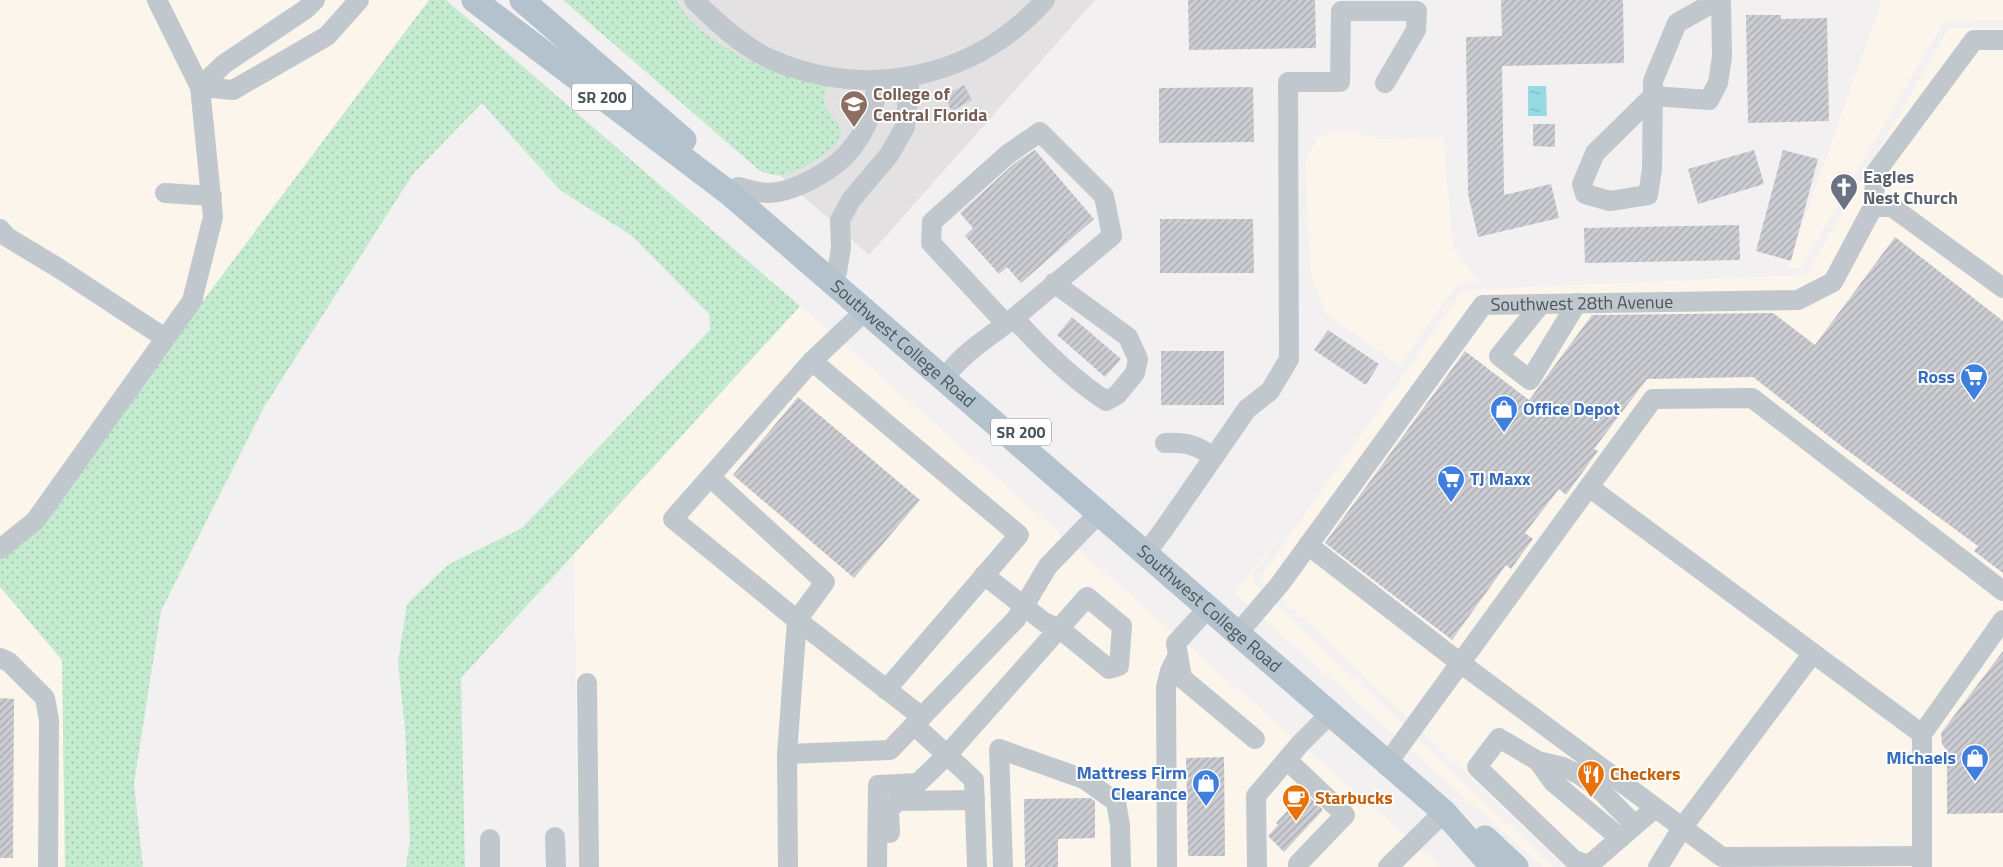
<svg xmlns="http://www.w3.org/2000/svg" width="2003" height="867" font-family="'Titillium Web',sans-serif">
<defs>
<pattern id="green-dots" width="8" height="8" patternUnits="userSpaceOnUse" patternTransform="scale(1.25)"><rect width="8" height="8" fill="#c4ebcf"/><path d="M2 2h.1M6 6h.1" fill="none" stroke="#a1c1ab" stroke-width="1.8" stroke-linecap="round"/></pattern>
<pattern id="water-ripples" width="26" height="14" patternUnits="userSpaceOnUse" patternTransform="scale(1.25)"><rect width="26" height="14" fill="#96dae3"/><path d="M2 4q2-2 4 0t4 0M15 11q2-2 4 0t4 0" fill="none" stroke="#7cb4bb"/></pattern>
<pattern id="building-hatch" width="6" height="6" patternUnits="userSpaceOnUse" patternTransform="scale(1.25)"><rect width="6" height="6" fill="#cbcdd2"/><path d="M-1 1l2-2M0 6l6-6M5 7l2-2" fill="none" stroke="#a7a9ae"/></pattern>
</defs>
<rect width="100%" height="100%" fill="#f2f0f1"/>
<path fill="#fbf5ec" d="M0,0H429L51,503L0,554Z
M1882,0H2003V20L1949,21L1942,25L1801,268H1787Z
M1949,28H2003V867H1565L1260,578L1463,290L1806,275Z
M1343,129L1379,139L1443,137L1453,247L1479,282L1463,283L1456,286L1400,365L1327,315L1311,276L1305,162L1318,137Z
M800,306L1441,867H578L574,553Z
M1294,517L1253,574L1254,583L1553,867H1543L1235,593Z
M0,587L62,660L65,867H0Z"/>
<path fill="#e3e1e2" d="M585,0H1095L869,255Z"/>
<path fill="url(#green-dots)" d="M429,0H446L800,306L461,678L465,867H406L410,840L405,729L398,662L407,604L449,564L522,528L710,330L709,314L632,236L560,190L482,103L413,174L264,407L161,611L134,783L143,867H65L62,660L0,587V554L51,503Z
M563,0H676C681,7 686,16 692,22C724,53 784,80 827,87C826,91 824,98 824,102C826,113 841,122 841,133C842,147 800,171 787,174C778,177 769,174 760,171Z"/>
<path fill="url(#water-ripples)" d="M1528,86H1546L1547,116H1528Z"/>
<path fill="url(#building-hatch)" d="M1188,0H1315L1316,48L1189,50Z
M1501,0H1623L1624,63L1502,66L1504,195L1551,184L1559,218L1478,237L1468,194L1466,37L1502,36Z
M1746,15H1781V19L1827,18L1829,121L1748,123Z
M964,85L972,100L952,111L944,96Z
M1253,87L1254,142L1159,143V88Z
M1533,124H1555V147L1533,146Z
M1035,150L1094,219L1021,283L1007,267L999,274L965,236L973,228L960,213L1015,163Z
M1754,150L1764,184L1698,204L1688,169Z
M1783,150L1818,159L1791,261L1756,251Z
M1160,219H1253L1254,273H1160Z
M1739,225L1740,260L1585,263L1584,228Z
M1895,237L2003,321V573L1974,551L1978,546L1840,445L1753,377L1647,379L1594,449L1598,451L1566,495L1559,489L1525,533L1533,539L1511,569L1506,565L1452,640L1325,543L1465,351L1529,400L1592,315L1773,313L1815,345Z
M1072,317L1121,359L1105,377L1057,335Z
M1328,330L1379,364L1366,385L1314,350Z
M1161,351H1224V405H1161Z
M798,397L920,500L854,578L733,475Z
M2003,651V813L1947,814V751L1942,744L1941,733Z
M0,698L14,699L13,858H0Z
M1224,757L1225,856H1188L1186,758Z
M1306,794L1323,810L1284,852L1268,836L1278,825L1276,823L1290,808L1292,810Z
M1090,798L1095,801V838L1058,839V867H1025L1024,799Z"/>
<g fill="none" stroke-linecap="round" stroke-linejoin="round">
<g stroke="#c0c8cd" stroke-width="20">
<path d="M694,0C716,22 743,47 772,60C868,101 975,78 1045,0"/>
<path d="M1718,0L1677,23L1653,81L1652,169L1648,195L1610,201L1585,194L1582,184L1595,153L1653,96L1709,100L1718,83L1722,57L1721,0"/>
<path d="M200,87L233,90L327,36L359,0"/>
<path d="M200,87L224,64L306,9L315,0"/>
<path d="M738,187C747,189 759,193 768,193C796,192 839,168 854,145C863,134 870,118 874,104C876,96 875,88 876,80"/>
<path d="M165,193L212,196"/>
<path d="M1873,207L1876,172L1974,40H2003"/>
<path d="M0,229L7,237L60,269L165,338"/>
<path d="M837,272L841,248L840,220L851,200L889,155L905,127L910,76"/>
<path d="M1541,304L1499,356L1530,380L1577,303"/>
<path d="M1014,318C1041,348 1071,378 1106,401L1117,395L1135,373L1138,359L1128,337L1054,283"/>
<path d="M812,361L1019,535L886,690"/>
<path d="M950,371C968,349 992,335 1014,318L1112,236L1104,196L1040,132L1008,154L932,222L931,243L1006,324"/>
<path d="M1165,443C1187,442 1196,445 1214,457"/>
<path d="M710,477L673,519L797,620L825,582L710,477L812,361L865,311"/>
<path d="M1589,487L1922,734"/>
<path d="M1152,545L1164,529L1247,409L1270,391L1289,359L1288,82H1340L1341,11H1417L1416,30L1385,83"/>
<path d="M1308,545L1459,662L1722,857L1922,856"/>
<path d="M0,549L35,521L192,301L213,217L200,87L157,0"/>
<path d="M1208,608L1176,643L1182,678L1255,739"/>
<path d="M797,620L922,717"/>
<path id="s1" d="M1245,625L1280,584L1483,305L1798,300L1833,282L1873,207H1892L2003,288"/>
<path d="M0,658L9,662L45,698L49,720L48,867"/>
<path d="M587,683L589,867"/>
<path d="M914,725L947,755L1087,597L1122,626L1119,666L1109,669L1060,629L1044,622L984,575"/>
<path d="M787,754L890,750L1016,619L1048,566L1099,513"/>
<path d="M1394,754L1653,399L1752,398L2003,591"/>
<path d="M1287,760L1345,815L1298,864V867"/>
<path d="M1538,761L1553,782L1620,838"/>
<path d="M1635,825L1597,787L1580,775L1563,767L1538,761L1499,738L1477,767L1574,860L1589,865L1655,808"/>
<path d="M890,833L889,810L897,801L975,800"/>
<path d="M555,837L556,867"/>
<path d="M490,839V867"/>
<path d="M788,867L787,754L797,620"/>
<path d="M877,867L878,785L918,783L947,755L974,780L977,867"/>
<path d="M1003,867L999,749L1084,779L1116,802L1120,825L1121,867"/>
<path d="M1167,867L1166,687L1170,671L1178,655"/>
<path d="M1257,867L1256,796L1300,744L1330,714"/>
<path d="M1388,867L1444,812"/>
<path d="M1658,867L1682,828L1813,653"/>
<path d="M1922,867V734L2003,620"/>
</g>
<g stroke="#b3c2cc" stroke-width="25">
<path id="s2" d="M474,0L729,193L1444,812L1493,867"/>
<path d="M522,0L684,140"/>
<path d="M1485,838L1516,867"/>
</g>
</g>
<defs>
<g id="university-pin" transform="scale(1.4375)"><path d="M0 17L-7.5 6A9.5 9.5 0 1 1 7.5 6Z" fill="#8d6e63" stroke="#fff"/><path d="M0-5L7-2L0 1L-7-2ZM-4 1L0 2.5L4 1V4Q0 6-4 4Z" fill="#fff"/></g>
<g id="church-pin" transform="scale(1.4375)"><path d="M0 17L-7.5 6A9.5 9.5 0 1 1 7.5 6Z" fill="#6b7280" stroke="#fff"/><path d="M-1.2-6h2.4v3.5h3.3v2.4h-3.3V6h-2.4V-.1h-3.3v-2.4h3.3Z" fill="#fff"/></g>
<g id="supermarket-pin" transform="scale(1.4375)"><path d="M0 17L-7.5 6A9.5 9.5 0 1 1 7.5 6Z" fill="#3f7fe0" stroke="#fff"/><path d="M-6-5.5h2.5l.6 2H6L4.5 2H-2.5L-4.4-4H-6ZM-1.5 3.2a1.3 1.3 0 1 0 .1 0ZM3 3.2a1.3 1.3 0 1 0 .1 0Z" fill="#fff"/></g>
<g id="shop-pin" transform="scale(1.4375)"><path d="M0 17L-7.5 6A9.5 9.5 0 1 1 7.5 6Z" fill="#3f7fe0" stroke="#fff"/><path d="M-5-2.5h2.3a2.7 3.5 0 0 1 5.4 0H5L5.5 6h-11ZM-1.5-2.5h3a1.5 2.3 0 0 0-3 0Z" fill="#fff"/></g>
<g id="restaurant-pin" transform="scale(1.4375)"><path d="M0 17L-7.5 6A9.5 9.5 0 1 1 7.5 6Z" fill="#e8710a" stroke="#fff"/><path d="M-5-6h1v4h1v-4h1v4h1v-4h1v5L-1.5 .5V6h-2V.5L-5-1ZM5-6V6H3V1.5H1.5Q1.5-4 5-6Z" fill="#fff"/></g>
<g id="cafe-pin" transform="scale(1.4375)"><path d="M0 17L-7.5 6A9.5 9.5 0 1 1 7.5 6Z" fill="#e8710a" stroke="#fff"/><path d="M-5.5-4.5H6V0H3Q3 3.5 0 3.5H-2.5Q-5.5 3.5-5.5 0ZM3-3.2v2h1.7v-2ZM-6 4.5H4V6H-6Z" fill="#fff"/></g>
</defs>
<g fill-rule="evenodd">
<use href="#university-pin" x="854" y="104"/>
<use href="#church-pin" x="1844" y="187"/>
<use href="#supermarket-pin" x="1974" y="377"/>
<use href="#shop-pin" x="1504" y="409"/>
<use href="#supermarket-pin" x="1451" y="479"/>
<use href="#shop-pin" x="1975" y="758"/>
<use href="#restaurant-pin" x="1591" y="774"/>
<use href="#shop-pin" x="1206" y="783"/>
<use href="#cafe-pin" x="1296" y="798"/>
</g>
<g text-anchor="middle" stroke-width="4" stroke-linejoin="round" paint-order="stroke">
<g fill="#fff" stroke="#80888d" stroke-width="1">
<rect x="572" y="83.5" width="60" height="27" rx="4"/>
<rect x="991" y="418.5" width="60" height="27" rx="4"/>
</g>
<g font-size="16" font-weight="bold" fill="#4a555c">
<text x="602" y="103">SR 200</text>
<text x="1021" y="438">SR 200</text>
</g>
<g font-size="18" font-weight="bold" fill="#785e54" stroke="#fff" text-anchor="start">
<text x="873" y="100">College of<tspan x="873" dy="21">Central Florida</tspan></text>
</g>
<g font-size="18" font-weight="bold" fill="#5b616d" stroke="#fff" text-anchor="start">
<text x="1863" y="183">Eagles<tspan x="1863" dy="21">Nest Church</tspan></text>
</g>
<g font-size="18" fill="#4a555c" stroke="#fff">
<text dy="6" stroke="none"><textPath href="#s1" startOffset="498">Southwest 28th Avenue</textPath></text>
<text dy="6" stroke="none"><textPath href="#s2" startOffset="550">Southwest College Road</textPath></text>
<text dy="6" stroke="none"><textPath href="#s2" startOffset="955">Southwest College Road</textPath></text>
</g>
<g font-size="18" font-weight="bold" fill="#366cbe" stroke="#fff" text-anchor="end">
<text x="1955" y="383">Ross</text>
<text x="1523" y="415" text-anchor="start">Office Depot</text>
<text x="1470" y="485" text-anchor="start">TJ Maxx</text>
<text x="1956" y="764">Michaels</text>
<text x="1187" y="779">Mattress Firm<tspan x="1187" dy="21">Clearance</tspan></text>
</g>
<g font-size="18" font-weight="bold" fill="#c56008" stroke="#fff" text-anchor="start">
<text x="1610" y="780">Checkers</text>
<text x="1315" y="804">Starbucks</text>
</g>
</g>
</svg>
